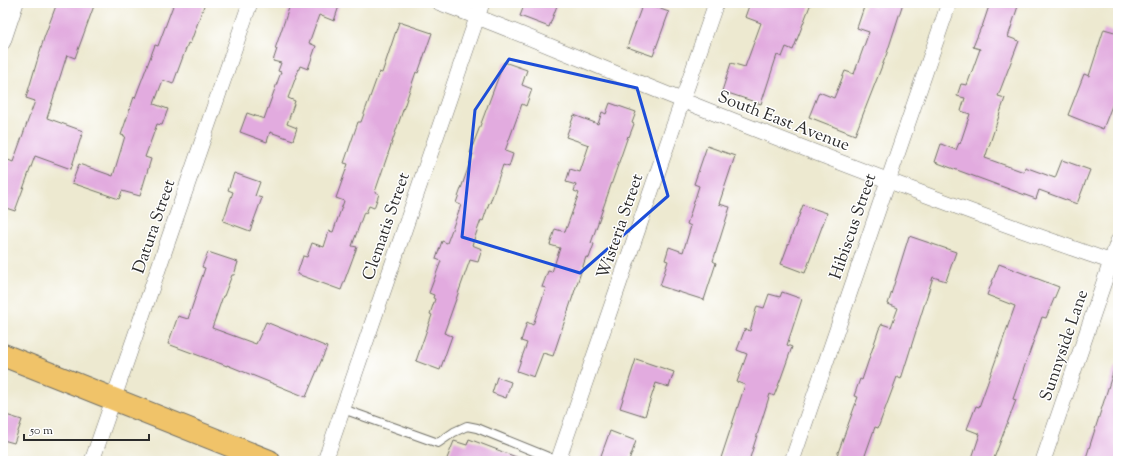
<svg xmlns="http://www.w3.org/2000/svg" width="1121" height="464" font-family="'Sorts Mill Goudy',serif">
<rect width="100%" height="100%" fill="#fff"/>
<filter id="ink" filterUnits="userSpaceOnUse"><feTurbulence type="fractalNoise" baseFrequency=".025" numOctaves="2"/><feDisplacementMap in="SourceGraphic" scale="8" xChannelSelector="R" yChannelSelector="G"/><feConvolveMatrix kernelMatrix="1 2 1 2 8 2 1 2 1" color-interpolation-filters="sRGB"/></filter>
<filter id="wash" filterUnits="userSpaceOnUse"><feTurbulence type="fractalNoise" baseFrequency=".012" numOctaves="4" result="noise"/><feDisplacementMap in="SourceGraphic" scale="16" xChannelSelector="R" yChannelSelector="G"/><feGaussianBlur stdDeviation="0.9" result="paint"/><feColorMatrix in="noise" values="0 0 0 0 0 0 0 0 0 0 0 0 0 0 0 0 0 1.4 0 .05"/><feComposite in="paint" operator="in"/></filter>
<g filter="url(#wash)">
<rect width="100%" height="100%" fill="#ede9d0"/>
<g id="blocks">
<path fill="#e2abdf" d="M57,3H95L75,58L67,55L47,118L83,131L71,169L35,156L15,211L3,207V166L6,159L13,162L35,101L26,98L44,38Z
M174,3H205L190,44L188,43L173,84L163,80L154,104L168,109L162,125L157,124L145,157L151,159L140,196L122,191L119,199L72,183L79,164L113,176L125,136L121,135L134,97L135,98L155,45L158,46Z
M290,3H340L334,21L319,15L309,43L316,46L308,69L300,66L288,98L295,101L287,124L297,128L293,140L270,132L267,142L240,132L247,113L264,119L281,72L278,71L281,63L273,61L277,49H275L290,5Z
M525,3H558L549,27L520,16Z
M643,3L669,12L653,56L627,47Z
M750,3H811L793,50L786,47L782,57L777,55L761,104L722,91L731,63L745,67L761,23L745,17Z
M877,3H903L887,53L855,135L809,117L819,92L834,98L845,71L854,74L869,32L857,28L865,4L875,7Z
M990,3H1019L1008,37L1019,41L998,96L1005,98L985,158L1024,172L1025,167L1055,178L1062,160L1090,170L1077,204L1039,190L1036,199L935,162L941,144L956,150L959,143L960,144L970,114L961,111L965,98L957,96L961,84L967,85L980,49L973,47L981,27H982Z
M399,22L432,33L418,73L416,72L375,192L379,194L374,208L369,206L366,213L364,212L352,246L357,247L341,290L297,274L303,256L307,257L312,243L324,247L329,231L333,232L344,201L336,198L348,164L344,163L358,122H361L379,72L382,73Z
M1104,29L1118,33V90L1103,129L1068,115L1084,74L1089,76Z
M504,62L527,70L522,85L532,89L526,106L522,104L505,151L513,154L509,167L503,165L490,203H489L483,221L481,220L472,245L482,249L478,262L470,260L444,333L452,336L440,370L416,361L432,315L430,314L435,299L433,298L434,295L429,293L441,261L436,259L442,241L447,243L461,205L456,203L473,154L470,153Z
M610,103L636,112L632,123L634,124L629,137L628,136L591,243L594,244L589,258L586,257L553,356L543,353L534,377L517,371L527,343L521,341L527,322L533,325L546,288L542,287L548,271L552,272L560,248L550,245L555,229L565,232L579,193L574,191L576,185L566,182L570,169L580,172L589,145L566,137L574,115L598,124L602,112L606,114Z
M707,146L735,156L719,204L730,207L713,261L716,263L704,300L660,286L668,261L665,260L669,247L683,252L691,226L687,224L699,186L694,184Z
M234,173L260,182L255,196L262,198L250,231L223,221L233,192L228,190Z
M803,205L827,213L805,273L781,264Z
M909,236L956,252L946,281L933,277L901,379L897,377L878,428L875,427L863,461H835L858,397L854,396L860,379L862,380L879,329L882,324L891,327L898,308L888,304Z
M208,252L238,262L234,275H232L224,296H223L212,328L256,344L266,322L327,347L306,397L227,365V366L168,344L178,316L188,319L205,268L202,267Z
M999,264L1059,287L1046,318L1042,317L1013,399L1016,400L993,461H971L980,434L967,429L976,406L979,407L1015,306L987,295Z
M782,292L802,299L787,345L792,347L781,378L774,396L770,394L749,461H720L745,385L737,382L747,354L737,350L745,329L750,331L757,306L764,308L769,294L780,297Z
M636,359L674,372L669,387L656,383L645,416L620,408Z
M1115,366H1118V461H1085Z
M497,377L511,382L506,398L492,393Z
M3,414L22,420L14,443L3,440Z
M610,431L636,441L629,461H599Z
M469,439L524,460V461H446L454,441L467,445Z"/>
</g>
</g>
<g filter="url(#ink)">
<use href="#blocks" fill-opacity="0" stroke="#6f6e65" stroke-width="1"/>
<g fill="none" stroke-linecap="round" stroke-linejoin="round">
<g stroke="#6f6e65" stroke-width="10">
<path id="service" d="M343,409L438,443L454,432L467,426L477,428L558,461"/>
</g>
<g stroke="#6f6e65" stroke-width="16">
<path id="minor" d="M440,3C523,33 602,69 684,101C827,158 972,214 1118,264
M3,42L16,3
M92,461L250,3
M325,461L482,3
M558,461L716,3
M792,461L949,3
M1043,461L1118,241"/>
</g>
<g stroke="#6f6e65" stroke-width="24">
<path id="primary" d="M3,355L269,461"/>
</g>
<use href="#service" stroke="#fff" stroke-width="8"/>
<use href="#minor" stroke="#fff" stroke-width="15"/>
<use href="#primary" stroke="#f0c369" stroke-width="22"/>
</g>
</g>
<path fill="none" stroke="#1d4ed8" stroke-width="3" stroke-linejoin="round" d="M509,59L637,88L668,196L580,273L462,237L475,110Z"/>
<g text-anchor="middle" stroke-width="3" stroke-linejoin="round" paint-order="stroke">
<g font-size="17" fill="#2b2b2b" stroke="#fff">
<text transform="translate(784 120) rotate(21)" y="6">South East Avenue</text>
<text transform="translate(153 226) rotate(-71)" y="6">Datura Street</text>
<text transform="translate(385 226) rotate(-71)" y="6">Clematis Street</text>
<text transform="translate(619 226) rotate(-71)" y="6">Wisteria Street</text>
<text transform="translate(852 226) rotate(-71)" y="6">Hibiscus Street</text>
<text transform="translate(1063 345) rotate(-71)" y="6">Sunnyside Lane</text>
</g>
</g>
<rect width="1121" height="464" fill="none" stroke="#fff" stroke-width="16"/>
<path d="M24 434v6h125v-6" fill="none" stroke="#2b2b2b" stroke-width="2"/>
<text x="30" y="434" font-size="12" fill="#2b2b2b" stroke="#ffffff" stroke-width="3" paint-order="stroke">50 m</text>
</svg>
